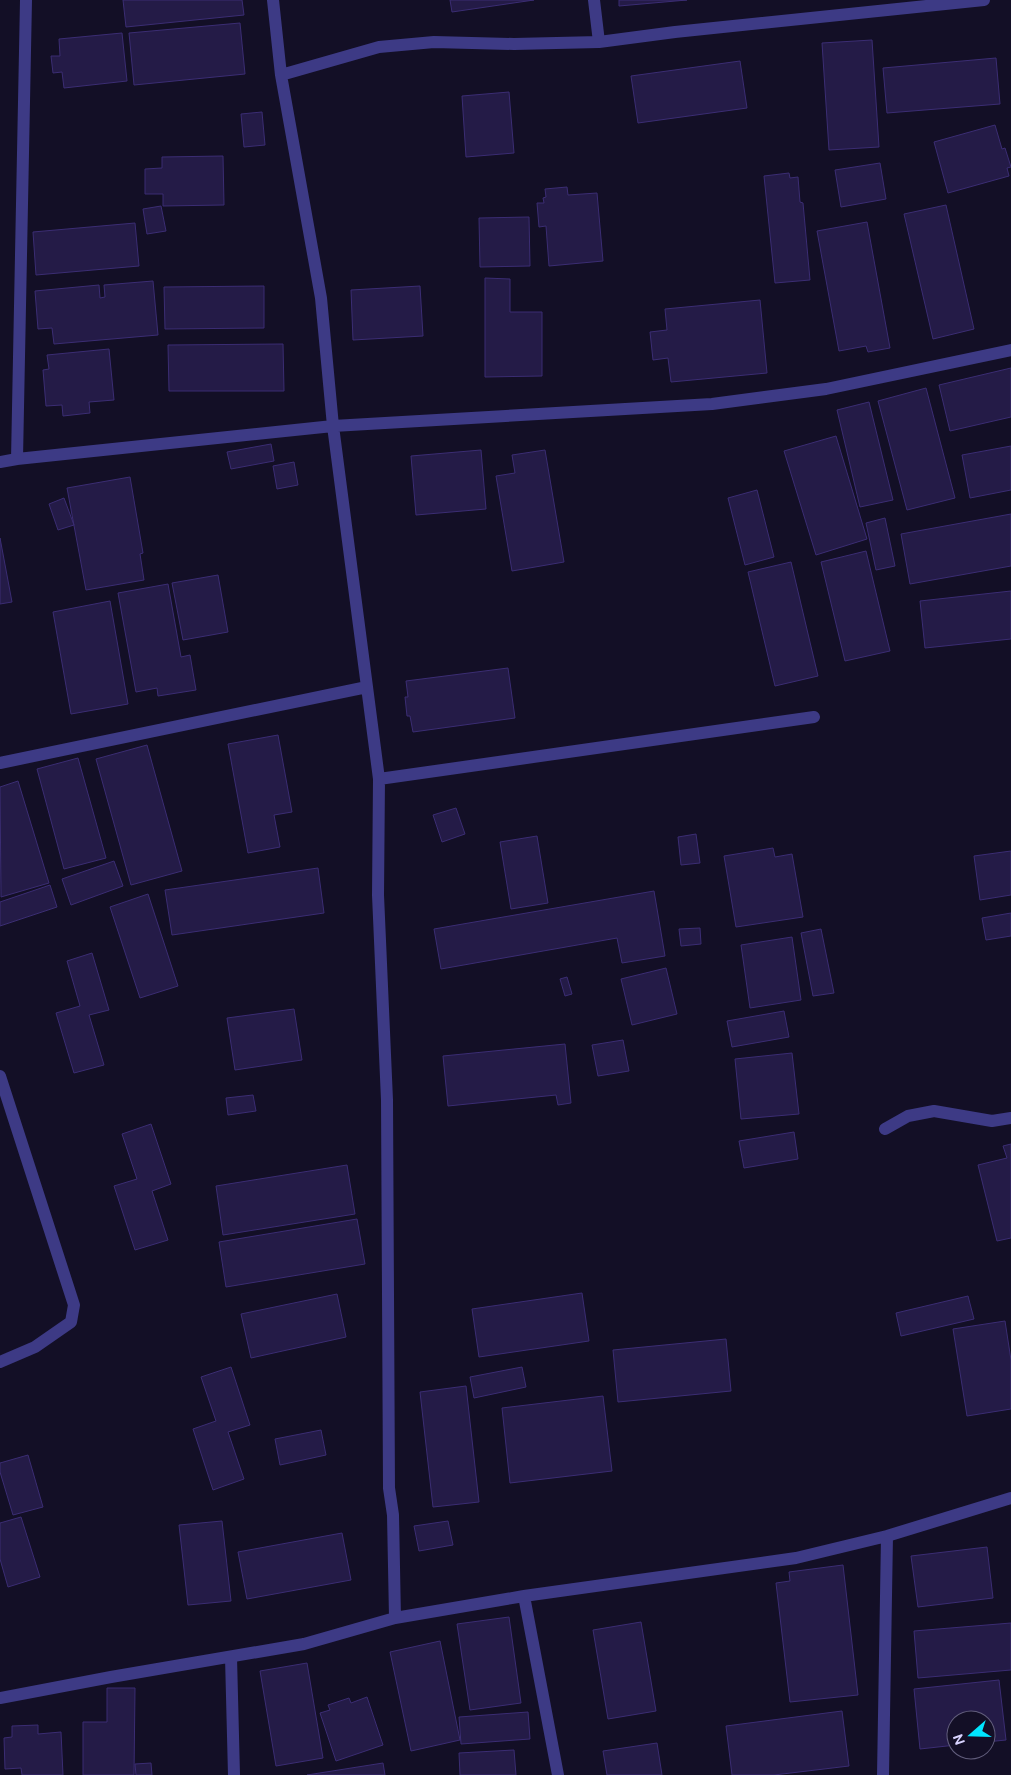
<svg xmlns="http://www.w3.org/2000/svg" width="1011" height="1775" font-family="Ubuntu,sans-serif">
<rect width="100%" height="100%" fill="#130f26"/>
<path fill="#241b47" stroke="#3b2d73" d="M123,0H242L244,15L126,27Z
M450,0H534L452,12Z
M619,0H687L619,6Z
M240,23L245,74L134,85L129,33Z
M122,33L127,81L64,88L62,72L53,73L51,56H60L59,39Z
M872,40L879,147L829,150L822,43Z
M996,58L1000,104L887,113L883,68Z
M740,61L747,108L638,123L631,76Z
M509,92L514,153L466,157L462,96Z
M262,112L265,145L244,147L241,114Z
M995,125L1002,149L1005,148L1011,167L1007,168L1009,176L948,193L934,142Z
M223,156L224,205L163,206V194H145V169L162,168V157Z
M880,163L886,199L841,207L835,170Z
M789,173L790,178L798,177L800,202L803,203L810,280L775,283L764,176Z
M567,187L568,195L597,193L603,261L549,266L546,226L539,227L537,203H544L543,198L546,197L545,189Z
M946,205L974,329L933,339L904,214Z
M161,206L166,231L147,234L143,209Z
M529,217L530,266L480,267L479,218Z
M867,222L890,348L868,352L866,346L839,351L817,231Z
M135,223L139,266L36,275L33,232Z
M485,278L510,279V312H542V376L485,377Z
M153,281L158,335L54,344L52,328L38,329L35,291L99,285L100,298L105,297L104,285Z
M264,286V328L165,329L164,287Z
M420,286L423,336L353,340L351,290Z
M760,300L767,373L671,382L668,358L653,360L650,332L667,330L665,309Z
M283,344L284,391H169L168,345Z
M109,349L114,400L89,402L90,413L63,416L62,405L46,406L43,370L49,369L47,355Z
M1011,368V417L950,431L939,385Z
M926,388L955,498L907,510L878,401Z
M869,402L893,500L860,507L837,410Z
M836,436L867,539L816,555L784,451Z
M271,444L274,461L231,469L227,452Z
M1011,446V490L970,498L962,455Z
M481,450L486,509L416,515L411,456Z
M545,450L564,562L512,571L496,476L515,473L512,455Z
M294,462L298,485L277,489L273,466Z
M130,477L143,553L140,554L144,580L86,590L67,488Z
M757,490L774,557L745,565L728,498Z
M64,498L74,525L58,530L49,504Z
M1011,514V566L910,584L901,534Z
M885,518L895,566L876,570L866,523Z
M0,538L12,602L0,604Z
M866,551L890,651L845,661L821,562Z
M791,562L818,676L775,686L748,572Z
M218,575L228,632L183,640L172,583Z
M168,584L181,657L190,655L196,690L158,696L157,688L136,692L118,593Z
M1011,591V639L925,648L920,601Z
M110,601L128,704L71,714L53,612Z
M508,668L515,718L413,732L410,716H407L405,697H408L406,681Z
M278,735L292,812L274,815L280,847L248,853L228,744Z
M147,745L182,871L131,885L96,759Z
M78,758L106,858L64,869L37,769Z
M18,781L49,883L1,897L0,787Z
M456,808L465,834L442,842L433,815Z
M696,834L700,863L681,865L678,837Z
M537,836L548,903L511,909L500,842Z
M773,848L775,857L792,854L803,917L736,927L724,856Z
M1011,851V895L980,900L974,856Z
M114,861L123,886L71,905L62,879Z
M318,868L324,913L172,935L165,890Z
M50,885L57,907L0,926V902Z
M654,891L665,956L622,963L617,938L441,969L434,929Z
M148,894L178,986L140,998L110,907Z
M1011,913V936L986,940L982,918Z
M700,928L701,944L681,946L679,929Z
M821,929L834,993L813,996L801,933Z
M792,937L801,1000L750,1008L741,945Z
M92,953L109,1010L89,1015L104,1065L74,1073L56,1013L80,1006L67,961Z
M666,968L677,1014L632,1025L621,979Z
M567,977L572,994L565,996L560,979Z
M294,1009L302,1060L235,1070L227,1018Z
M784,1011L789,1037L732,1047L727,1021Z
M623,1040L629,1071L598,1076L592,1045Z
M565,1044L571,1103L558,1105L556,1095L448,1106L443,1056Z
M792,1053L799,1114L741,1119L735,1059Z
M253,1095L256,1111L228,1115L226,1098Z
M151,1124L171,1184L152,1191L168,1240L135,1250L114,1186L137,1179L122,1134Z
M794,1132L798,1159L744,1168L739,1141Z
M1011,1144V1238L997,1241L978,1165L1007,1158L1003,1146Z
M347,1165L355,1214L223,1235L216,1186Z
M357,1219L365,1264L226,1287L219,1242Z
M582,1293L589,1341L479,1357L472,1309Z
M337,1294L346,1337L251,1358L241,1314Z
M968,1296L974,1319L901,1336L896,1313Z
M1005,1321L1011,1360V1409L967,1416L953,1329Z
M726,1339L731,1391L618,1402L613,1350Z
M231,1367L250,1425L228,1432L244,1479L213,1490L193,1429L216,1421L201,1377Z
M522,1367L526,1387L474,1398L470,1377Z
M466,1386L479,1502L433,1507L420,1392Z
M603,1396L612,1471L510,1483L502,1408Z
M321,1430L326,1455L280,1465L275,1439Z
M28,1455L43,1507L13,1515L0,1472V1463Z
M21,1517L40,1577L8,1587L0,1559V1523Z
M222,1521L231,1601L188,1605L179,1525Z
M448,1521L453,1545L419,1551L414,1526Z
M342,1533L351,1580L247,1599L238,1552Z
M987,1547L993,1598L918,1607L911,1556Z
M843,1565L858,1695L790,1702L776,1583L790,1581L789,1572Z
M509,1617L521,1703L470,1710L457,1624Z
M641,1622L656,1711L608,1719L593,1630Z
M1011,1623V1670L918,1678L914,1631Z
M440,1641L460,1740L411,1751L390,1652Z
M307,1663L323,1758L276,1766L260,1671Z
M999,1680L1006,1740L986,1742V1720H956V1745L920,1749L914,1689Z
M107,1688H135L134,1775H83V1722H107Z
M367,1697L383,1745L336,1761L320,1713L330,1710L328,1705L349,1698L351,1703Z
M842,1711L849,1766L774,1775H732L726,1726Z
M528,1712L530,1739L461,1744L459,1717Z
M38,1725V1734L61,1732L63,1775H22L21,1768L5,1769L4,1738L12,1737V1726Z
M657,1743L662,1775H607L603,1751Z
M514,1750L516,1775H460L459,1753Z
M151,1763L152,1775H136L135,1764Z
M383,1763L385,1775H307Z"/>
<g fill="none" stroke-linecap="round" stroke-linejoin="round">
<path stroke="#3d3a85" stroke-width="12" d="M273,0L281,75L321,298L333,426L379,779
M594,0L599,42
M281,75L379,47L434,42L514,44L599,42L675,32L984,0
M17,459L26,0
M0,462L17,459L333,426L712,404L826,389L1011,350
M0,763L367,687
M0,1076L74,1305L71,1322L35,1347L0,1362
M885,1129L908,1116L934,1111L992,1121L1011,1118
M524,1596L558,1775
M395,1618L393,1515L389,1488L387,1100L378,895L379,779L814,717
M231,1657L234,1775
M0,1698L111,1677L304,1644L395,1618L524,1596L796,1558L887,1536L1011,1498
M883,1775L887,1536"/>
</g>
<g transform="translate(971 1735) rotate(250)"><circle r="24" fill="#130f26" stroke="#625e7d"/>
<path d="M0-4L9 19L0 12L-9 19Z" fill="#00e5ff"/>
<text y="-8" font-size="14" font-weight="bold" text-anchor="middle" fill="#d9d4ff">N</text>
</g>
</svg>
